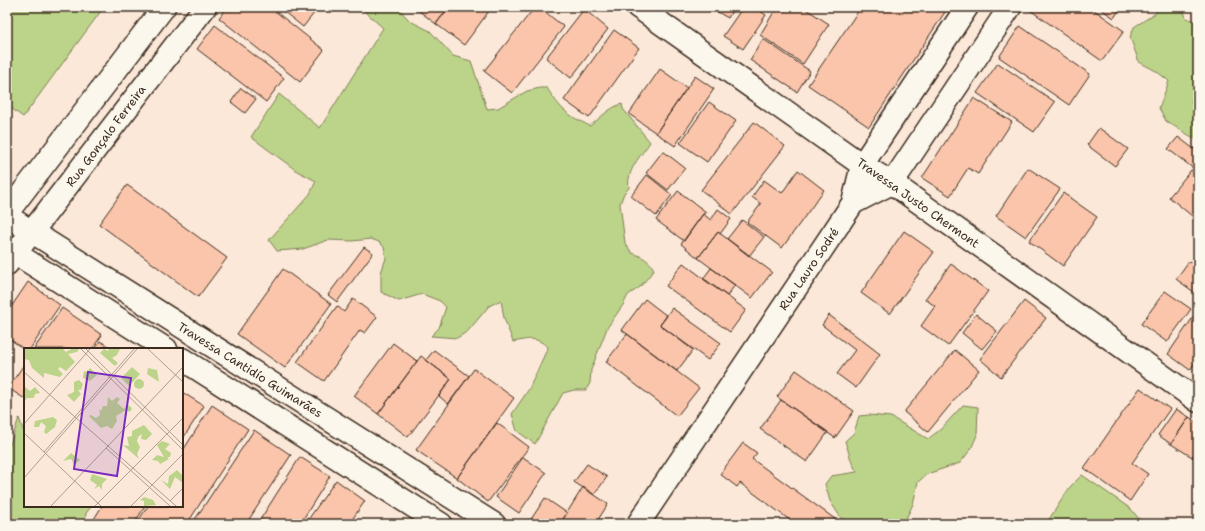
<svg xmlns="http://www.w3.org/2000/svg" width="1205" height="531" font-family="'Shantell Sans',sans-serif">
<rect width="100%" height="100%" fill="#fbe8d8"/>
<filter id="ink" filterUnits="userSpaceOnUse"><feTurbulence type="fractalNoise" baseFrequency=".025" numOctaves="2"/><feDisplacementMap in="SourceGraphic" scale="8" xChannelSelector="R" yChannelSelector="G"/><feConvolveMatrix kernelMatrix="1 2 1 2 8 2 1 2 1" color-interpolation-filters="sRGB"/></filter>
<g filter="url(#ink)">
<path fill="#bcd48a" stroke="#7c7f54" d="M7,7H96L101,11L23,117L7,105Z
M360,7H397L410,21L430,31L453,56L471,61L487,109L498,108L527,91L540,88H547C561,110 567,115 590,126C600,118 610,107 622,104L623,109L650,142C641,156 626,170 629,188L624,193L620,204L625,243L632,253C641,256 650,260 654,270L640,287L628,295L623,305L607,328L591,370L590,383L586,390H574L563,393L535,444L517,431L512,414L529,389L548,347C535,336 529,339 513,342L504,318L501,300L489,306L468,331L457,338L431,336L439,328L446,307L440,301L422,294L399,301L381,292V273L386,258L384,247L379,242L371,239L352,241L328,240L303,249L277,251L269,240L310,194L316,181L297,171L251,137L279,94L320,128L383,28Z
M1157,7H1184L1183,9L1186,18L1198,22V90L1195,94L1191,102L1198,108V138L1195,139L1166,121L1159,108L1169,81L1156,71L1139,62L1130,37L1134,27L1156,13Z
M963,405L978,407L977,435L971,449L960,463L927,474L918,482L913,504L904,523L901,524H852L841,518L830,501L825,484L831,476L857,472L852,463L845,441L854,433L859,416L869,415L891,417L928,439L941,429Z
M19,418L25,435V506H92L86,513L85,524H7V453Z
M1082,475L1131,509L1143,524H1046L1070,487Z"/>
<path fill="#fac5ab" stroke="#3b2a1e" d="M227,7H270L324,50L300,82L219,18Z
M278,7H319L303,27Z
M414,7H449L436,24Z
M449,7H492L464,45L436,24Z
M535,7H539L564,27L512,93L484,71Z
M709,7H734L728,18Z
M743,7H754L766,15L743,49L723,36Z
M777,7H803L829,24L803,64L760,35Z
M861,7H937L945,12L869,127L808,85Z
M1032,7H1090L1124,31L1102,61L1030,10Z
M1098,7H1121L1114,18Z
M584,9L608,29L571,78L546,58Z
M215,25L284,78L266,102L197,49Z
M1020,26L1090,74L1069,105L999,57Z
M614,30L639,48L589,118L564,100Z
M763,39L810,71L797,92L750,60Z
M998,63L1055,102L1034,132L977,93Z
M660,69L687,88L656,133L629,114Z
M695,76L714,89L675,146L656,133Z
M241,88L256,99L245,113L231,102Z
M974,98L1012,122L978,174L968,168L950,196L922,178Z
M709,102L736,121L707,162L680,143Z
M754,122L785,146L732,214L701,190Z
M1099,128L1128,149L1115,166L1087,145Z
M1178,137L1198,152V172L1168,149Z
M663,151L685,168L668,190L646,173Z
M1028,168L1060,189L1026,237L996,216Z
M798,170L824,190L782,248L747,222L761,204L752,197L764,180L782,193Z
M1191,170L1198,176V221L1169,197Z
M647,175L672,195L656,216L631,196Z
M127,185L227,258L198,297L99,224Z
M678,191L706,212L703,214L684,241L656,220Z
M1063,193L1097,217L1063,266L1029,241Z
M718,209L731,219L720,234L718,232L698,258L681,244L703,214L711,220Z
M742,220L764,237L749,256L727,239Z
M904,231L934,252L890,314L861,293Z
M718,232L772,272L752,298L698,258Z
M364,247L373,253L337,302L328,295Z
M1189,261L1198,267V295L1176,279Z
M683,263L746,310L730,332L666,286Z
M951,264L988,291L948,346L921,326L935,306L925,299Z
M711,268L735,285L727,296L703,279Z
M283,269L331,304L285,368L237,334Z
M28,282L60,305L30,349L25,350L7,337V313Z
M1165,291L1191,309L1167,342L1141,324Z
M353,299L377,317L365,333L360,330L324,381L297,362L337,306L344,312Z
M645,299L667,316L660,325L693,350L677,371L622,330Z
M1024,301L1046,318L1001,377L980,359Z
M62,308L102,335L92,349H34Z
M672,308L721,343L708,360L660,325Z
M1198,310V358L1190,370L1168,354Z
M976,314L997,331L982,349L962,333Z
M829,315L880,354L856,388L837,374L855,350L822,325Z
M627,334L699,388L677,416L606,362Z
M100,341L113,349H95Z
M393,343L417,361L378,414L354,396Z
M434,350L469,376L448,404L439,396L451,379L426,360Z
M955,350L979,370L928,432L904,412Z
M421,356L451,379L408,437L378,414Z
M25,363V399L8,388Z
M474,369L514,398L457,478L416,450Z
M796,370L854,411L835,438L777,397Z
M1140,388L1170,409L1132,463L1148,474L1130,501L1084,468Z
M182,392L204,406L182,440Z
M781,400L828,432L807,462L760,429Z
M212,405L248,429L187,524H136L148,506H182V452Z
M1176,409L1189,417L1171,444L1158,435Z
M1189,417L1198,423V448L1192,457L1171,444Z
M497,423L529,447L488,502L457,478Z
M254,430L291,455L246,524H192Z
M743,443L757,453L752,459L835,519L831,524H795L740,483L737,487L720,474Z
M1198,448V462L1192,457Z
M300,457L330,476L300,524H260L258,523Z
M523,457L546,473L519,513L496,497Z
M587,464L607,477L594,495L574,482Z
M336,480L365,501L349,524H305Z
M583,487L608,504L596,523L598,524H560Z
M545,498L567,513L560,524H528Z
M102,506H145L134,524H91Z"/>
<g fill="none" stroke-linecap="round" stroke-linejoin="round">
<g stroke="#3b2a1e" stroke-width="25">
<path id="minor" d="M638,7L862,165L892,183L1198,401
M853,203L892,183L1010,7
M7,213L164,7
M7,216L494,524
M7,248L166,349
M7,264L205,7
M182,359L441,524
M638,524L853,203L862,165L967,7"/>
</g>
<use href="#minor" stroke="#fbf7ec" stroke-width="22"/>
</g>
</g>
<g text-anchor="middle" stroke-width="4" stroke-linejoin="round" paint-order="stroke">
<g font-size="12" fill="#3b2a1e" stroke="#fbf7ec">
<text transform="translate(106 136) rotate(-53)" y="4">Rua Gonçalo Ferreira</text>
<text transform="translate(918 203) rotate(35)" y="4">Travessa Justo Chermont</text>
<text transform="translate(809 269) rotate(-56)" y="4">Rua Lauro Sodré</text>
<text transform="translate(250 370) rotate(32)" y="4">Travessa Cantidío Guimarães</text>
</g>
</g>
<g transform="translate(24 348)">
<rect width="159" height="159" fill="#fbe8d8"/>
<path d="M0,1H39L42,4L47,1H55L53,4L44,6L51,14L42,23L36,19L34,21L39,26L36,29L20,25V30L8,20L5,12L0,11ZM80,1L84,3L85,1H96L93,7L88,10L94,15L91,18L76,5ZM108,19L116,26L105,38L97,30ZM66,20L73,27L66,33L59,30L60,23L63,24ZM124,20L133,22L135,34L123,26ZM110 36a5 5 0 1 1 10 0a5 5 0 1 1-10 0ZM55,32L59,36L57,42H54L57,46L50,54L43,47L50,44V34ZM0,38L6,43L11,39L16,45L11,46L10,50H3L0,54ZM84,49L88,53L93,49L96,51L93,55L100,61L104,57L108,60L106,64L102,62L92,68L93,73L88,81L83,78L77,80L65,68L67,67L72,70L76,67L75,61L77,63L79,58H83ZM29,69L33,72L31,79L22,86L20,84L22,78L17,74L15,79H10L11,73ZM120,77L128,86L122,92L117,91L118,86L114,89L113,93L116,99L113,106L115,111L99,97L105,98L103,89L108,88V83ZM138,93L146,96L141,101L147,105L146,109H143L145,111L136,116L134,113L128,112L133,107L140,109L133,97ZM47,105L56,112L50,117L47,111L39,113ZM153,122L159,128V135L151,129L146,141L137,132L144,136L145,128ZM68,126L83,131L78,136V142L75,138L70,141L73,137L66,132ZM120,149L129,152L132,157L120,158V153L116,152Z" fill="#bcd48a"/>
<path fill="none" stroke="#ae9c8e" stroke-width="1" d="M57,1L159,102M62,1L159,97M124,1L159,34M0,24L152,158M0,76L66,1M0,85L77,158M82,100L146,158M20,104L110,1M0,130L113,1M146,153L159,140M27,158L159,19M71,158L159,70M107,158L159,106"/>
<path fill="#7b2cbf" fill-opacity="0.15" stroke="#7b2cbf" stroke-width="2" d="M64,24L107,30L93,128L50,121Z"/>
<rect width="159" height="159" fill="none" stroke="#3b2a1e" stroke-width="2"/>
</g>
<rect width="1205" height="531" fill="none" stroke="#fbf7ec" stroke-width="24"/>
<rect x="12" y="12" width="1181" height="507" fill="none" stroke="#3b2a1e" stroke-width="1.5" filter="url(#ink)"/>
</svg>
